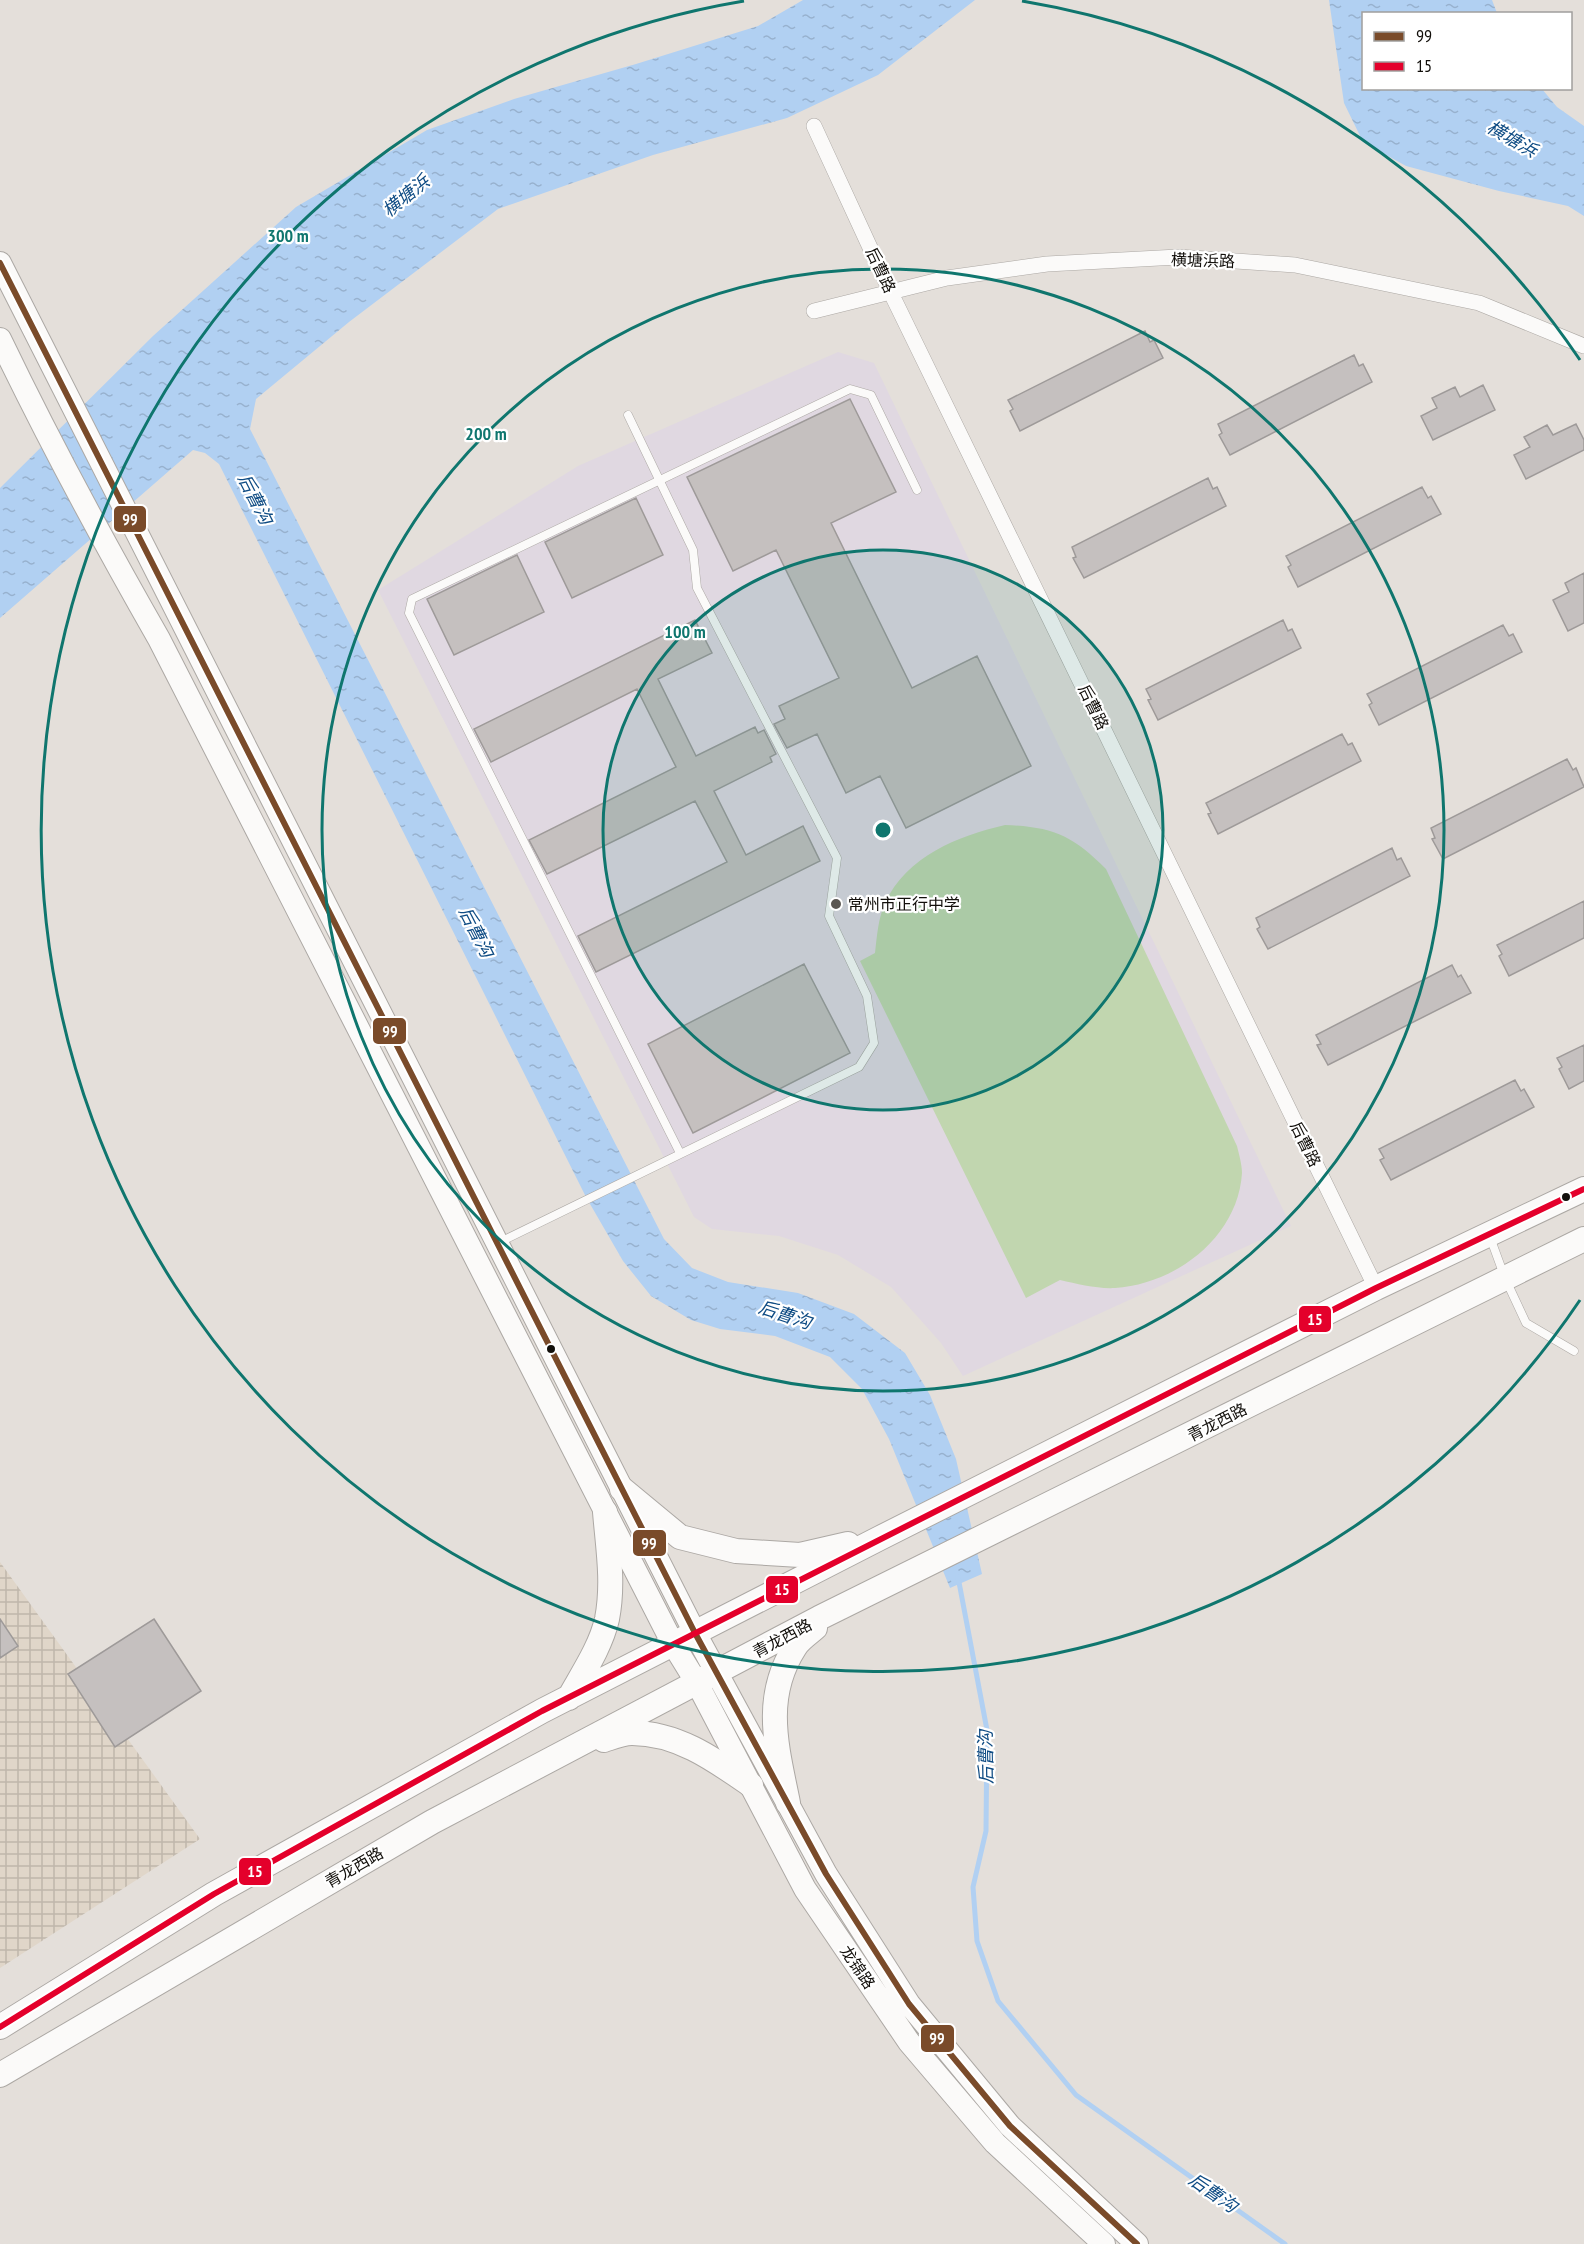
<svg xmlns="http://www.w3.org/2000/svg" width="1584" height="2244" font-family="'PT Sans Narrow','Noto Sans SC',sans-serif">
<defs>
<pattern id="industrial-grid" width="8" height="8" patternUnits="userSpaceOnUse" patternTransform="scale(1.5)"><rect width="8" height="8" fill="#e0d6c9"/><path d="M0 4h8M4 0v8" fill="none" stroke="#bfb6ab"/></pattern>
<pattern id="water-ripples" width="26" height="14" patternUnits="userSpaceOnUse" patternTransform="scale(1.5)"><rect width="26" height="14" fill="#b1d0f2"/><path d="M2 4q2-2 4 0t4 0M15 11q2-2 4 0t4 0" fill="none" stroke="#97b1ce"/></pattern>
</defs>
<rect width="100%" height="100%" fill="#e4dfda"/>
<path fill="url(#industrial-grid)" d="M0,1562L200,1839L0,1968Z"/>
<path fill="#e0d8e1" d="M838,352L874,363L1291,1226L963,1376L941,1343L891,1287L838,1255L779,1236L712,1229L694,1217L378,590L578,466Z"/>
<path fill="#c1d6af" d="M1005,825C1053,827 1072,835 1106,869L1237,1146C1239,1154 1242,1165 1242,1173C1238,1237 1176,1284 1115,1288C1097,1289 1078,1284 1060,1280L1026,1298L860,961L875,953C877,936 878,919 885,903C907,856 958,836 1005,825Z"/>
<path fill="url(#water-ripples)" d="M803,0H975L878,75L787,118L653,155L498,209L349,322L256,399L250,429L664,1239L692,1268L728,1282L798,1293L854,1314L905,1353L930,1395L956,1459L982,1574L950,1588L889,1439L862,1389L830,1357L775,1336L720,1329L691,1320L651,1296L623,1261L586,1197L219,464L205,453L193,450L0,618V488L153,336L296,207L427,130L514,99L636,64L758,26Z
M1329,0H1492L1497,13L1364,14V88L1542,89L1557,107L1584,126V216L1568,206L1499,191L1406,166L1363,142L1344,103Z"/>
<g fill="none" stroke-linecap="round" stroke-linejoin="round">
<path stroke="#b1d0f2" stroke-width="5" d="M958,1577L987,1730L986,1831L973,1887L977,1941L998,2001L1076,2095L1285,2244"/>
</g>
<path fill="#c5c0bf" stroke="#9e9a99" stroke-width="1.5" d="M1145,331L1150,342L1154,340L1163,358L1020,431L1010,411L1013,409L1008,400Z
M1354,355L1359,366L1363,364L1372,382L1230,455L1219,435L1222,433L1218,424Z
M1483,385L1495,410L1433,440L1421,416L1437,408L1432,398L1455,387L1460,397Z
M850,399L896,492L831,523L912,688L977,656L1031,766L906,828L880,776L846,793L817,734L787,748L774,724L785,719L779,706L839,678L776,550L733,571L687,477Z
M1576,424L1584,440V450L1526,479L1514,455L1530,447L1524,437L1547,425L1553,435Z
M1208,478L1213,489L1217,487L1226,506L1084,578L1073,558L1076,557L1072,547Z
M1422,487L1428,498L1431,496L1441,514L1298,587L1288,567L1291,565L1286,556Z
M636,498L663,555L572,598L545,542Z
M517,555L544,612L454,655L427,599Z
M1584,573V623L1568,631L1553,600L1569,592L1565,583Z
M695,620L712,653L658,679L696,756L755,727L758,733L764,730L776,754L770,757L772,762L714,791L746,855L803,826L820,861L596,972L578,936L727,862L695,801L547,874L529,840L676,767L637,689L491,762L474,729Z
M1283,620L1288,631L1292,629L1301,648L1158,720L1148,700L1151,699L1146,689Z
M1503,625L1509,636L1513,634L1522,652L1379,725L1369,705L1372,703L1367,694Z
M1342,734L1348,745L1352,743L1361,761L1218,834L1208,814L1211,813L1206,803Z
M1567,759L1573,770L1576,768L1584,787L1443,859L1432,839L1435,838L1431,828Z
M1392,848L1397,860L1401,858L1410,876L1268,949L1257,929L1260,927L1256,918Z
M1584,901V938L1509,976L1499,956L1502,954L1497,945Z
M804,964L850,1053L693,1133L648,1044Z
M1452,965L1458,977L1461,975L1471,993L1328,1065L1317,1045L1321,1044L1316,1035Z
M1584,1045V1081L1569,1089L1559,1069L1562,1067L1557,1058Z
M1515,1080L1521,1091L1524,1089L1534,1107L1391,1180L1380,1160L1384,1158L1379,1149Z
M0,1619L18,1646L0,1658Z
M154,1619L201,1691L115,1747L68,1674Z"/>
<g fill="none" stroke-linecap="round" stroke-linejoin="round">
<g stroke="#aca8a4" stroke-width="9">
<path id="service" d="M680,1153L409,613L412,599L850,389L871,395L917,490
M1490,1237L1505,1278L1526,1323L1574,1351
M500,1242L859,1067L874,1043L867,996L829,916L837,858L697,588L693,550L628,415"/>
</g>
<g stroke="#aca8a4" stroke-width="16">
<path id="minor" d="M814,126L891,293L1376,1288
M814,311L947,278L1047,264L1178,257L1295,265L1479,303L1584,346"/>
</g>
<g stroke="#aca8a4" stroke-width="24">
<path id="secondary" d="M0,263L695,1633L826,1874L909,2004L1010,2126L1137,2244
M0,339C49,441 103,541 159,639L673,1644L697,1683L805,1889L909,2042L995,2143L1104,2244"/>
</g>
<g stroke="#aca8a4" stroke-width="26">
<path id="primary" d="M622,1489L680,1537L736,1551L800,1555L848,1544
M569,1698C583,1673 601,1646 607,1619C614,1583 608,1548 605,1512
M604,1740C613,1737 623,1733 632,1733C678,1733 715,1760 751,1785
M788,1803C777,1748 762,1698 795,1647C799,1640 808,1634 815,1628
M0,2027L214,1894L542,1711L880,1538L1376,1288L1584,1189
M0,2075L432,1822L819,1618L1584,1239"/>
</g>
<use href="#service" stroke="#fbfaf9" stroke-width="8"/>
<use href="#minor" stroke="#fbfaf9" stroke-width="15"/>
<use href="#secondary" stroke="#fbfaf9" stroke-width="22"/>
<use href="#primary" stroke="#fbfaf9" stroke-width="24"/>
<g stroke="#fff" stroke-width="10">
<path id="bus-1" d="M0,263L695,1633L826,1874L909,2004L1010,2126L1137,2244"/>
</g>
<g stroke="#fff" stroke-width="10">
<path id="bus-2" d="M0,2027L214,1894L542,1711L1376,1288L1584,1189"/>
</g>
<use href="#bus-1" stroke="#7a4b2a" stroke-width="6"/>
<use href="#bus-2" stroke="#e4002b" stroke-width="6"/>
</g>
<circle cx="883" cy="830" r="280" fill="#0f766e" fill-opacity=".12"/>
<g fill="none" stroke="#0f766e" stroke-width="3">
<circle cx="883" cy="830" r="280"/>
<circle cx="883" cy="830" r="561"/>
<path d="M1580 1300A841 841 0 1 1 744 1M1022 1A841 841 0 0 1 1580 360"/>
</g>
<circle fill="#5c5853" stroke="#fff" stroke-width="2" cx="836" cy="904" r="6"/>
<g fill="#120f0b" stroke="#fff" stroke-width="2">
<circle cx="1566" cy="1197" r="5"/>
<circle cx="551" cy="1349" r="5"/>
</g>
<g text-anchor="middle" stroke-width="4.5" stroke-linejoin="round" paint-order="stroke">
<g font-size="16" fill="#120f0b" stroke="#fff">
<text transform="translate(1203 260) rotate(2)" y="6">横塘浜路</text>
<text transform="translate(881 270) rotate(65)" y="6">后曹路</text>
<text transform="translate(1094 707) rotate(64)" y="6">后曹路</text>
<text transform="translate(1306 1144) rotate(64)" y="6">后曹路</text>
<text transform="translate(1217 1422) rotate(-27)" y="6">青龙西路</text>
<text transform="translate(782 1638) rotate(-28)" y="6">青龙西路</text>
<text transform="translate(354 1867) rotate(-30)" y="6">青龙西路</text>
<text transform="translate(858 1967) rotate(56)" y="6">龙锦路</text>
</g>
<g font-size="16" fill="#120f0b" stroke="#fff" text-anchor="start">
<text x="848" y="910">常州市正行中学</text>
</g>
<g font-size="18" font-style="italic" fill="#0f4c84" stroke="#fff">
<text transform="translate(1512 139) rotate(30)" y="6">横塘浜</text>
<text transform="translate(406 196) rotate(-39)" y="6">横塘浜</text>
<text transform="translate(255 499) rotate(63)" y="6">后曹沟</text>
<text transform="translate(476 932) rotate(63)" y="6">后曹沟</text>
<text transform="translate(785 1315) rotate(18)" y="6">后曹沟</text>
<text transform="translate(986 1757) rotate(-91)" y="6">后曹沟</text>
<text transform="translate(1213 2193) rotate(35)" y="6">后曹沟</text>
</g>
</g>
<circle cx="883" cy="830" r="9" fill="#0f766e" stroke="#fff" stroke-width="3"/>
<g font-size="18" text-anchor="middle" font-weight="bold" fill="#0f766e" stroke="#fff" stroke-width="4.5" stroke-linejoin="round" paint-order="stroke">
<text x="288" y="242">300 m</text>
<text x="486" y="440">200 m</text>
<text x="685" y="638">100 m</text>
</g>
<g stroke="#fff" stroke-width="2">
<rect x="113" y="505" width="34" height="28" rx="6" fill="#7a4b2a"/>
<rect x="372" y="1017" width="35" height="28" rx="6" fill="#7a4b2a"/>
<rect x="1298" y="1305" width="34" height="28" rx="6" fill="#e4002b"/>
<rect x="632" y="1529" width="35" height="28" rx="6" fill="#7a4b2a"/>
<rect x="765" y="1575" width="34" height="29" rx="6" fill="#e4002b"/>
<rect x="238" y="1857" width="34" height="29" rx="6" fill="#e4002b"/>
<rect x="920" y="2024" width="35" height="29" rx="6" fill="#7a4b2a"/>
</g>
<g font-size="16" text-anchor="middle" font-weight="bold" fill="#fff">
<text x="130" y="525">99</text>
<text x="390" y="1037">99</text>
<text x="1315" y="1325">15</text>
<text x="649" y="1549">99</text>
<text x="782" y="1595">15</text>
<text x="255" y="1877">15</text>
<text x="937" y="2044">99</text>
</g>
<rect x="1362" y="12" width="210" height="78" fill="#ffffff" stroke="#a09f9d" stroke-width="1.5"/>
<rect x="1374" y="32" width="30" height="9" fill="#7a4b2a" stroke="#a09f9d" stroke-width="1.5"/>
<text x="1416" y="42" font-size="18" fill="#120f0b">99</text>
<rect x="1374" y="62" width="30" height="9" fill="#e4002b" stroke="#a09f9d" stroke-width="1.5"/>
<text x="1416" y="72" font-size="18" fill="#120f0b">15</text>
</svg>
